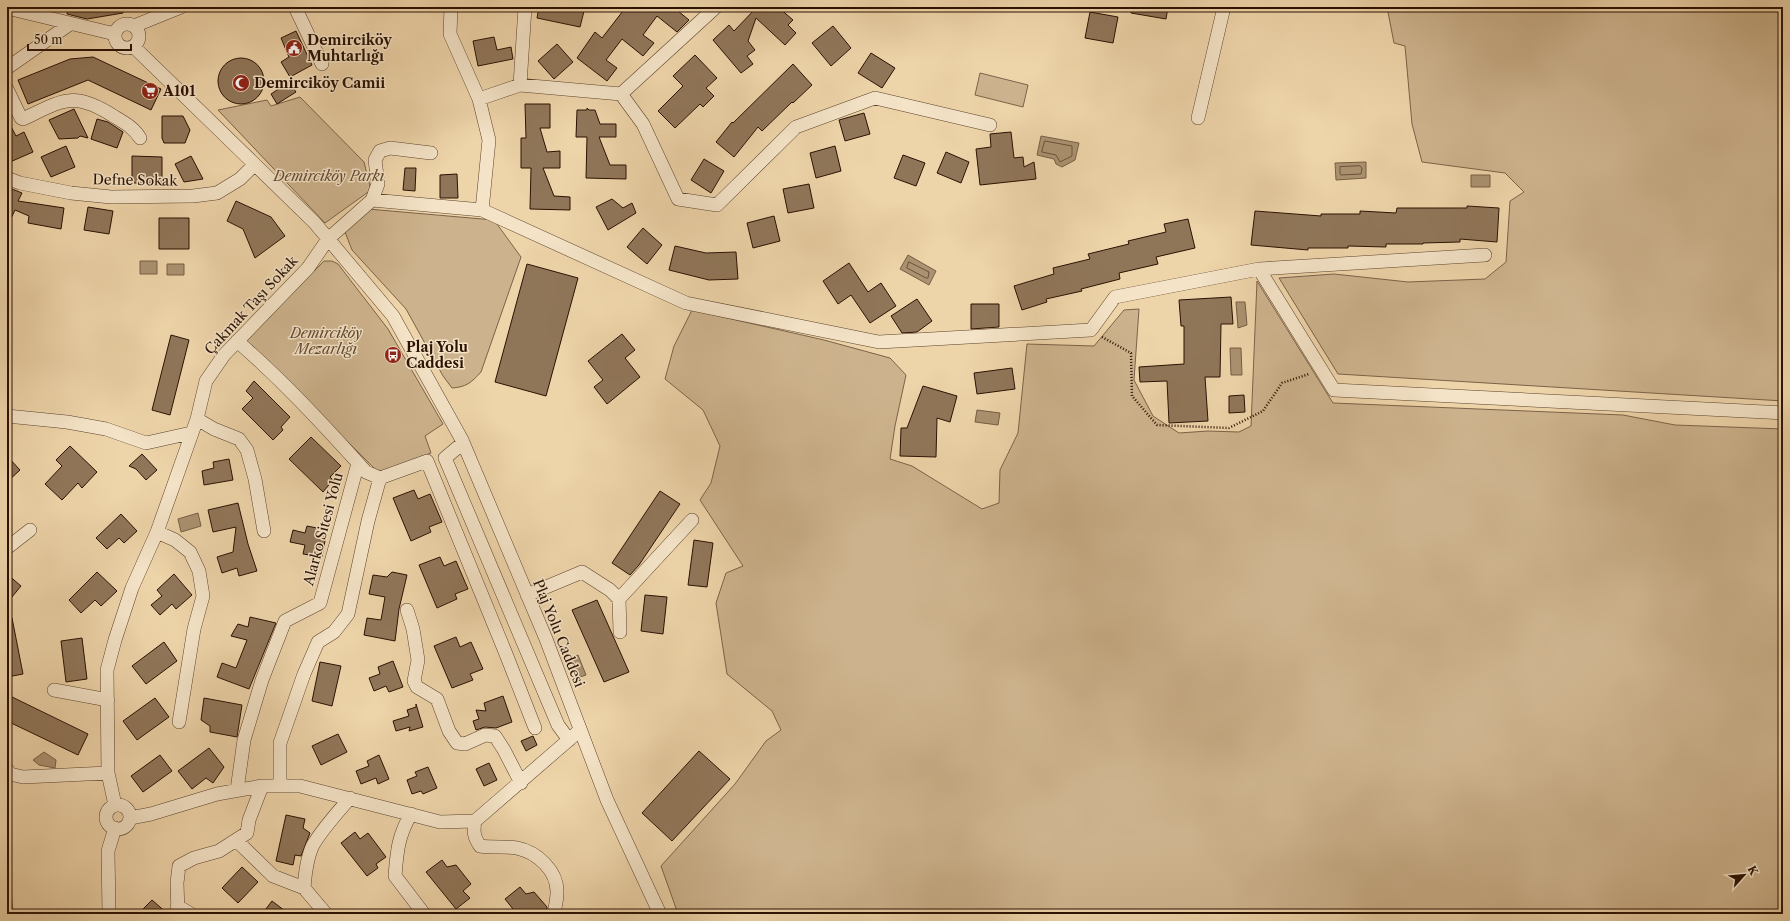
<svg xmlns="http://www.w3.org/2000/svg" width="1790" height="921" font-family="'Libre Caslon Text',serif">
<rect width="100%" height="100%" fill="#eed4a9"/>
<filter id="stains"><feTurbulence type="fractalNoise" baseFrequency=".005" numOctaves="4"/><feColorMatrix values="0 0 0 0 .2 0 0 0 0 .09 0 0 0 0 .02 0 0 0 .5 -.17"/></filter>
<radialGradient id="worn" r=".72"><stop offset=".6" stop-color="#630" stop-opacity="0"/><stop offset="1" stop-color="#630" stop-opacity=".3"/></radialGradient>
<path fill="#cdb38d" stroke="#7c6248" d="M1387,7H1783V401L1338,374L1279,278L1334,274L1408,282L1485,279L1506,262L1510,201L1524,192L1505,173L1422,162L1412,124L1405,46L1394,43Z
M980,73L1028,85L1023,107L975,95Z
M300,97L364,162L371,190L325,223L218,110L267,100L271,106Z
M368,209L494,220L521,257L481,372C471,383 466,387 452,388L443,376L406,309L352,250L345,232Z
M324,261H332L338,264L388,329L443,424L425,436L431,453L379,473L246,340Z
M1257,281L1333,403L1623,415L1675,425L1783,429V914H678L661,866L735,784L766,741L781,730L772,711L727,674L716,603L726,573L743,566L700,500L711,483L720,446L703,410L665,379L674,346L692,310L824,340L890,358L906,375L895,426L890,459L912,466L982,509L999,503L1000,470L1018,433L1027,344L1094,346L1124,310L1139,309L1134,380L1153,416L1179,433L1208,431L1239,432L1251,426Z
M7,851L13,914H7Z"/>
<path fill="#ab9270" stroke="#775e44" d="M1041,136L1079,143L1075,160L1062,167L1056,164L1054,159L1037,155Z
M1366,162V178L1336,180L1335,163Z
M1471,175H1490V187H1471Z
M908,255L936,271L929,285L900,269Z
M140,261H157V274H140Z
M167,264H184V275H167Z
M1236,302H1245L1247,325L1238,328Z
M1230,348H1241L1242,375H1231Z
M977,410L1000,413L998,425L975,422Z
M198,513L201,526L181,532L178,519Z
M578,655L586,675L577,678L570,658Z
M44,752L56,760L55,768L39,765L33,760Z"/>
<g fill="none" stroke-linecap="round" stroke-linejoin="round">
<path stroke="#6a5239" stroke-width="1" d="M1045,141L1072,146V156L1060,162L1056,155L1042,152Z
M1360,166L1362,168L1361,174L1341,175L1340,174V167Z
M909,262L929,272L928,278H926L907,268Z"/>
</g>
<path fill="#907659" stroke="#2a1102" d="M68,7H123V13L87,19L67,14Z
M539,7H565L584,11L580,27L537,18Z
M626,7H682L678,11L689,20L677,32L657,16L643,35L654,43L643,56L622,39L606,60L617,68L607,81L577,58L595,32L602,38Z
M757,7H778L793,20L788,25L796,33L785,45L756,18L748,41L755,50L747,56L753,64L741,73L713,40L729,25L734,31Z
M1131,7H1168L1166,19L1131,13Z
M1090,12L1118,17L1113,43L1085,38Z
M833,26L851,48L831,66L812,43Z
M296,31L312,65L290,77L281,62L289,57L281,38Z
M494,37L497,50L511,47L513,59L478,66L473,41Z
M557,44L573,62L554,79L538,61Z
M871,53L895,68L882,88L858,73Z
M695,55L717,78L706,88L714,96L703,107L700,104L675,128L658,111L683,86L673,76Z
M93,57L161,89L151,110L88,80L28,104L18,80L70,59Z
M218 81a23 23 0 1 1 46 0a23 23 0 1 1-46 0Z
M793,64L812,85L793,103L792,102L762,131L758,127L734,157L716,142L732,122L733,123Z
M289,82L296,92L277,104L271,94Z
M525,104H550V128H540L547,152L560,151V168H543L554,196L570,197V210L530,209L531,168H521V138H526Z
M587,108L589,110H595L600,124H616V137H599L610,165H626V179L586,178L587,137H576L577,110H587Z
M74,109L88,138L80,136L78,138L59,139L49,120Z
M864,113L870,134L845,141L839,120Z
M162,116H183L190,130L185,143H164L162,138Z
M7,119L16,136L24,132L33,152L10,162L7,155Z
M97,119L108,122L123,132L117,148L91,139Z
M1011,132L1014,158L1023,157L1024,167L1034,162L1036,179L980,185L976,149L991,147L990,134Z
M66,146L75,167L51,177L41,157Z
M835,146L841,171L816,178L810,153Z
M946,152L969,162L961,183L937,173Z
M903,155L925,163L916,186L894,178Z
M132,156L162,157V183H132Z
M191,156L203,179L184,182L175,164Z
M704,159L724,171L711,193L691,180Z
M405,168H416L415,191L403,190Z
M457,174L458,198H440V175Z
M809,184L814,208L788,213L783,189Z
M7,187L22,193L18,201L64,208L61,229L28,223L29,216L15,210L7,227Z
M612,199L623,208L632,203L636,213L608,230L596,207Z
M236,201L271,217L285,236L255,258L243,229L227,221Z
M1467,206L1499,208L1497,242L1460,239V242L1423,243V244H1386V247L1348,246V248H1308V250L1251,245L1255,211L1321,216V214H1360V211L1396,213L1397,208H1467Z
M88,207L113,211L109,234L84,230Z
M774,216L780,241L753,248L747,223Z
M159,218H189V249H159Z
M1188,219L1195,248L1156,257L1158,264L1119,273L1120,279L1081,289L1082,291L1046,299L1047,302L1022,310L1014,286L1054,274L1053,268L1090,259L1088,254L1129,244L1128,241L1166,232L1164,224Z
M643,228L662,245L647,264L627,247Z
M675,246L706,253L736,252L738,279L709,280L669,270Z
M849,263L868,292L881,283L896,306L870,323L851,295L838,304L823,281Z
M527,264L578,278L546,396L495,382Z
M1231,297L1233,324H1221L1220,377H1205L1208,421L1169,423L1167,381L1140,382L1139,367L1184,364V326H1181L1179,300Z
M917,299L932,321L917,332L902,333L891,316Z
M971,304H999V327L971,329Z
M622,334L635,350L625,358L640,377L607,404L594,387L603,380L588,361Z
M171,335L189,340L170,415L152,410Z
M1012,368L1015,389L977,394L974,373Z
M254,381L290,417L281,427L283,430L273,440L242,409L253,398L246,391Z
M923,386L957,396L950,422L937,418L936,457L900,456L901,428H907Z
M1244,395L1245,412L1229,413V396Z
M311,437L341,466L330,477L333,480L323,492L289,459Z
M70,446L97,472L82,488L78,483L62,500L45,484L62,466L56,460Z
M142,454L157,470L146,480L136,469L129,466Z
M7,456L20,470L7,482Z
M229,459L233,480L204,485L202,471L214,468L213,462Z
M414,490L418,499L430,494L442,522L429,527L431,532L411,541L393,498Z
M660,491L680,504L639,565L630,575L612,563Z
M238,503L248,544L257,571L239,576L237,568L222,573L217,557L233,552L236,527L213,532L208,510Z
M121,514L137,531L124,543L119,538L107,549L96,538Z
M307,526L327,530L322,557L303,554L305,545L290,542L293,530L305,533Z
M694,540L713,543L707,587L688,585Z
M440,557L444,566L456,561L468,589L455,594L457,599L437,608L419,565Z
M97,572L117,591L101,606L95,600L81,613L69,600Z
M392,572L407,575L399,609L395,641L364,635L367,618L381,620L385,597L369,594L373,575L387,577Z
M7,574L21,586L7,603Z
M174,574L192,595L176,609L172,604L160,615L151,605L162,596L157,590Z
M645,595L667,597L663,634L641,631Z
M597,600L629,672L604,682L572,610Z
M250,617L276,623L249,689L217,677L222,663L236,668L247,640L231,636L238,624L248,627Z
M7,618H12L23,674L7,677Z
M456,637L460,647L471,642L483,669L470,674L473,680L452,688L434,646Z
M82,638L87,679L66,682L61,641Z
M164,642L177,661L146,684L132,666Z
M393,661L403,687L389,692L386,686L374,691L369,678L380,674L378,667Z
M320,662L341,666L332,706L312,701Z
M10,696L88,734L78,755L7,721V702Z
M503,696L512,722L496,728L485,727L476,730L473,721L479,719L476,710L486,711L484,703Z
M155,698L169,717L137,740L123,721Z
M204,698L242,705L237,737L210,732V726L201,720Z
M416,704L423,727L409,731L410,727L396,731L393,721L409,716L407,710L416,707Z
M338,734L347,752L321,765L312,746Z
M533,736L537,745L526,751L521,741Z
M209,748L224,767L213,783L206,778L192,789L178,771Z
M699,751L730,779L672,841L642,813Z
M160,755L172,771L143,792L131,776Z
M379,755L389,779L378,784L376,778L361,784L356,771L369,766L367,761Z
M489,763L497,780L484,786L476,769Z
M428,767L437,788L423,794L421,791L412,794L407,780L417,776L415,772Z
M286,815L305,819L303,828L310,833L301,856L295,855L293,865L276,861Z
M355,832L360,839L368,833L386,857L376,864L378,868L367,876L341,843Z
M442,860L447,867L456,865L471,884L463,891L470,898L456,909L426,872Z
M242,867L258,882L238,903L222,888Z
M520,887L526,894L534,892L547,907L546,914H517L505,899Z
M152,900L168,914H138Z
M272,901L289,914H262Z"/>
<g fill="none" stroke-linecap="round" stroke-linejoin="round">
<g stroke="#5b422c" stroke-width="14">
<path id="minor" d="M295,7L322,64
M451,7L450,34L479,99L489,140L482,210L686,303L879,342L1091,330L1115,297L1259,269L1485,255
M7,8L115,34
M115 36a12 12 0 1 1 24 0a12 12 0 1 1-24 0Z
M134,26L181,7
M134,47L314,222L393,316L462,440L546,639L607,800L660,914
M7,68L70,24
M520,85L621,94L643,124L678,199L717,205L796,127L875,98L990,125
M7,89L21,118L23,119C63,100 74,90 115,117C125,123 134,128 140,138
M621,94L716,7
M479,99L520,85L525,7
M1198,118L1224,7
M7,178L20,183L71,193L111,197L193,196L217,193L240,179L254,165
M372,200L378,184L375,160L380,151L390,148L431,153
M1259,269L1334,390L1783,413
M237,341C281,379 319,420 358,463L320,603L285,621L262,680L244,740L237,790
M7,416L67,422L106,429L146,443L191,433
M197,419L214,429L239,439L247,450L255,479L264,531
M463,443L445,458L558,725L569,740
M358,463L366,472L380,478
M157,532L175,540L190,552L199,571L203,596L194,629L179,722
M7,548L30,530
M527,595L582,572L610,590L619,599L620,632
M619,599L692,520
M407,610L413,629L418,660L414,681L417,687L437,699L449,731L457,743L465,744L485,735L495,736L504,750L521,783
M54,690L108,700
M7,769L10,774L23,777L108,773
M280,786V743L304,674L318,642L334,632L348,614L368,521L380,478L427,461L506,654L535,728
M115,805L108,773L107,670L115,640L132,588L157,532L197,419L206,381L224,355L308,268L328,239L372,200L482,210
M106 817a12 12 0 1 1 24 0a12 12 0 1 1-24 0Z
M411,814C398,836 397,851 395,876L424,914
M130,818L151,814L217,794L262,786H300L440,822L475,821L579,731
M475,821C473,832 474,837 480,846C493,848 506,846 517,848C537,852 558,871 557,893C557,900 555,907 554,914
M236,840L273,876L304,888
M177,906L191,914
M109,914L108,851L115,828
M178,914L177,883L179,866L194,858L219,851L247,833L249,820L262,786
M326,914L304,888C305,875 307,857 313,845C323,828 337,813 350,798"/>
</g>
<path stroke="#2a1102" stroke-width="2.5" stroke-dasharray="1 2" stroke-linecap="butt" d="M1102,337L1131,353L1132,396L1157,425L1229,428L1263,411L1282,383L1309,374"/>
<use href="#minor" stroke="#f4e3c7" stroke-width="13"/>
</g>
<defs>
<g id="civic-disc" transform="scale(0.9)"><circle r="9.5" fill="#8f2418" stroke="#f4e3c7"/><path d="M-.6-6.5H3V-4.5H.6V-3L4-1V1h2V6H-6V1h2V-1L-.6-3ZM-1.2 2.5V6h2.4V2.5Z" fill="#fff"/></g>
<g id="mosque-disc" transform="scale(0.9)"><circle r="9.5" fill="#8f2418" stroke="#f4e3c7"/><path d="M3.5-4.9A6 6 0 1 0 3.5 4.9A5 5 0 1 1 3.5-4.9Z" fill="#fff"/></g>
<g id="supermarket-disc" transform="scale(0.9)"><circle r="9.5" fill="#8f2418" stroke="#f4e3c7"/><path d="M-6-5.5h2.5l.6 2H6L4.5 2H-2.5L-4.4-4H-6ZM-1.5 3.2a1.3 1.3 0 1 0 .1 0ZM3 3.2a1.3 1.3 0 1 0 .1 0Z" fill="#fff"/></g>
<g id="bus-disc" transform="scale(0.9)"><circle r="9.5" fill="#8f2418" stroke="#f4e3c7"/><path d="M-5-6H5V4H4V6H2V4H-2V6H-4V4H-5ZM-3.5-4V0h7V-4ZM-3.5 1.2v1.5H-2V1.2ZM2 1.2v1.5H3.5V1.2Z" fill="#fff"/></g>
</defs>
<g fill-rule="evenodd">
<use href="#civic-disc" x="294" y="48"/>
<use href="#mosque-disc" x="241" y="83"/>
<use href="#supermarket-disc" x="150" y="91"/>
<use href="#bus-disc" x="393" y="355"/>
</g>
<g text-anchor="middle" stroke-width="3" stroke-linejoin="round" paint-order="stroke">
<g font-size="14" font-weight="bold" fill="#2a1102" stroke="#f4e3c7" text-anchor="start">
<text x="307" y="45">Demirciköy<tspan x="307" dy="16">Muhtarlığı</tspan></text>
<text x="254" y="88">Demirciköy Camii</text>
<text x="163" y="96">A101</text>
<text x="406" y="352">Plaj Yolu<tspan x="406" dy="16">Caddesi</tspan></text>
</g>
<g font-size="14" font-style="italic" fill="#634a33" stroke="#f4e3c7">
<text x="329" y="181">Demirciköy Parkı</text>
<text x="326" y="338">Demirciköy<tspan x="326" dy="16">Mezarlığı</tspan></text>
</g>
<g font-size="14" fill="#2a1102" stroke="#f4e3c7">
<text transform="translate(135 180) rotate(1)" y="5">Defne Sokak</text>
<text transform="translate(251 305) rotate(-47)" y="5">Çakmak Taşı Sokak</text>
<text transform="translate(323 529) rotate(-75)" y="5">Alarko Sitesi Yolu</text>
<text transform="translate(559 633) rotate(68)" y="5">Plaj Yolu Caddesi</text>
</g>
</g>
<rect width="1790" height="921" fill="none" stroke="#eed4a9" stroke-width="24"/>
<rect x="8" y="8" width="1774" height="905" fill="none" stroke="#2a1102" stroke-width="2"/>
<rect x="12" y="12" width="1766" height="897" fill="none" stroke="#2a1102"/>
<g transform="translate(1744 875) rotate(63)" stroke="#f4e3c7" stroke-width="3" paint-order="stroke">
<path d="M0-3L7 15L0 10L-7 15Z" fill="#2a1102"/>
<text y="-6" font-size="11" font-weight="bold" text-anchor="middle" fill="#2a1102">K</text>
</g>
<path d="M28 44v6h103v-6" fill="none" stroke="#2a1102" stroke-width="2"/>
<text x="34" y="44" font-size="12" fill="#2a1102" stroke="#f4e3c7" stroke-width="3" paint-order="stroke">50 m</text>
<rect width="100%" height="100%" filter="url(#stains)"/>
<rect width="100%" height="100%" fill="url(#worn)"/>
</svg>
